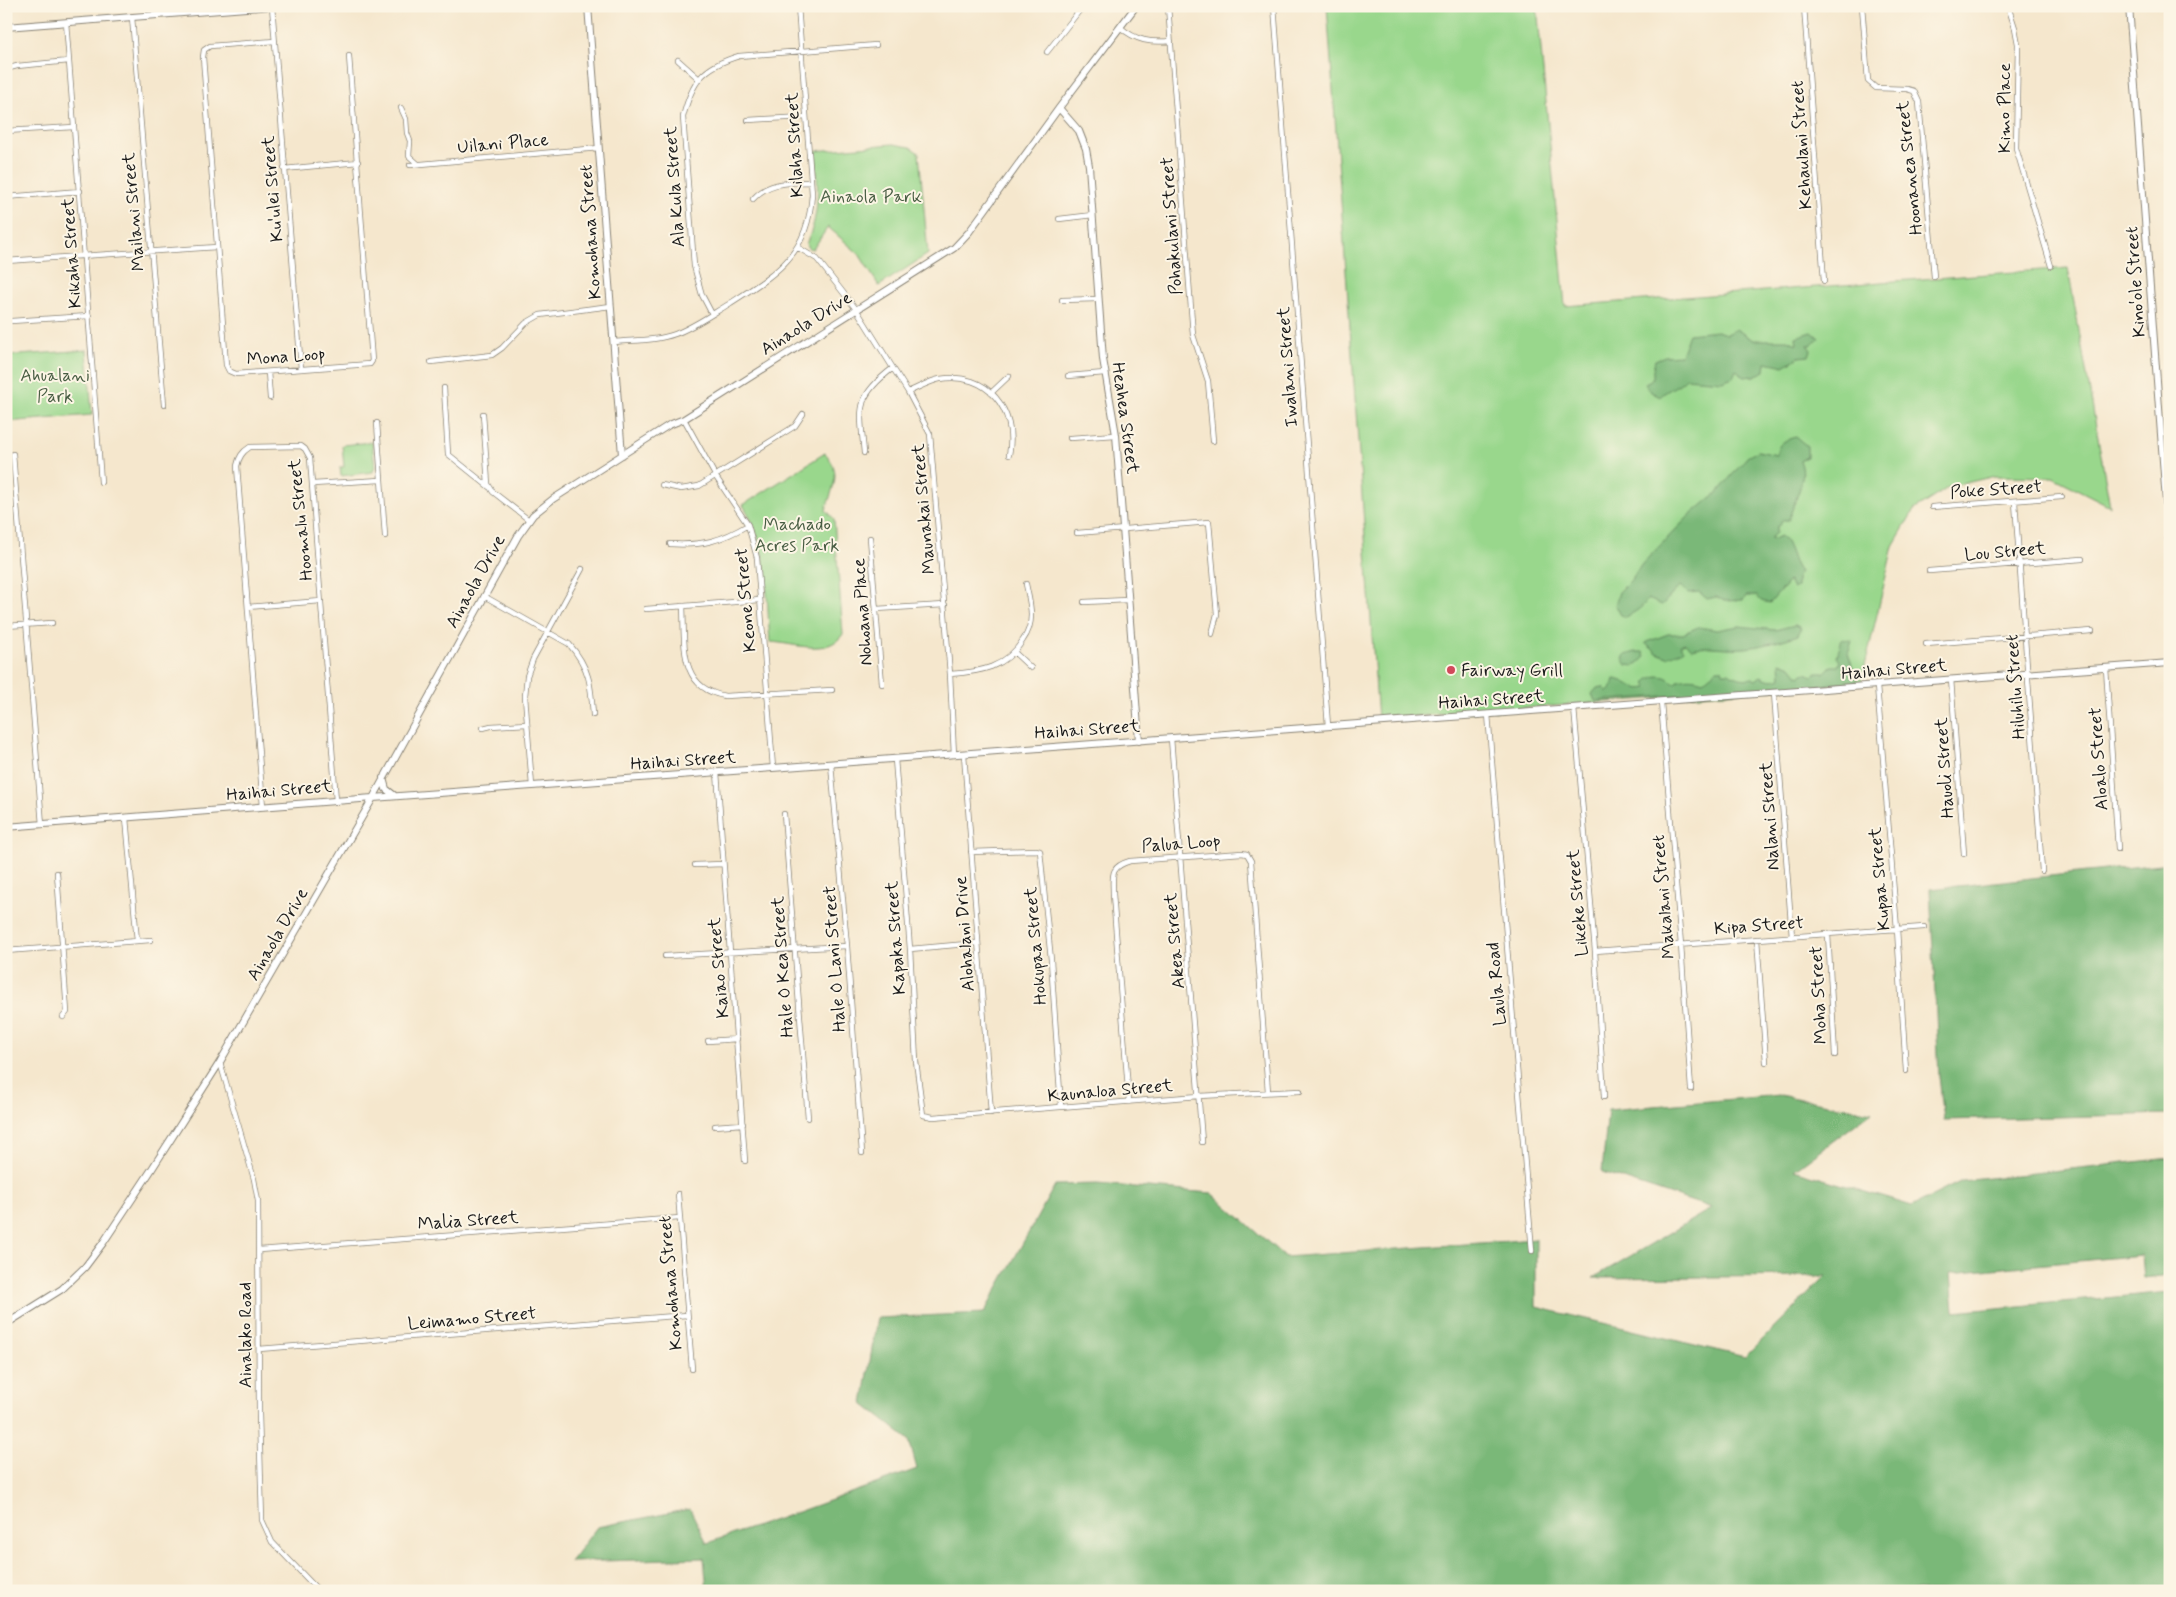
<svg xmlns="http://www.w3.org/2000/svg" width="2176" height="1597" font-family="Mynerve,sans-serif">
<rect width="100%" height="100%" fill="#fcf5e5"/>
<filter id="ink" filterUnits="userSpaceOnUse"><feTurbulence type="fractalNoise" baseFrequency=".02" numOctaves="2"/><feDisplacementMap in="SourceGraphic" scale="10" xChannelSelector="R" yChannelSelector="G"/><feConvolveMatrix kernelMatrix="1 2 1 2 8 2 1 2 1" color-interpolation-filters="sRGB"/></filter>
<filter id="wash" filterUnits="userSpaceOnUse"><feTurbulence type="fractalNoise" baseFrequency=".0096" numOctaves="4" result="noise"/><feDisplacementMap in="SourceGraphic" scale="20" xChannelSelector="R" yChannelSelector="G"/><feGaussianBlur stdDeviation="1.12" result="paint"/><feColorMatrix in="noise" values="0 0 0 0 0 0 0 0 0 0 0 0 0 0 0 0 0 1.4 0 .05"/><feComposite in="paint" operator="in"/></filter>
<g filter="url(#wash)">
<rect width="100%" height="100%" fill="#f5e7cd"/>
<path fill="#99d78c" stroke="#5a7a54" d="M1327,6H1537L1565,306L2068,268L2110,506L2053,477L1995,476L1949,487L1914,510L1893,546L1861,683L1378,719Z
M893,144L910,147L919,153L928,254L879,286L859,254L828,227L813,249L808,248L806,244C821,213 818,183 815,151Z
M87,350L92,415L6,422V356Z
M372,442L375,466L373,472L341,476L340,467H344L342,445Z
M825,453C843,473 832,487 826,510L834,519L843,634C828,657 793,643 770,642C766,595 769,546 743,505Z"/>
<path fill="#7ab878" stroke="#4b6a4a" d="M1736,329L1753,340H1787L1797,344L1796,337L1812,332L1819,338L1812,345H1807L1811,350L1809,356L1799,357L1784,366L1766,362L1765,371L1754,376L1743,377L1736,369L1733,377L1722,381L1686,378C1680,386 1667,389 1660,397L1651,392L1645,383L1653,379V369L1655,360L1665,356L1681,355L1689,334L1717,331L1726,334Z
M1796,437L1807,446V457L1800,461C1809,477 1793,502 1789,520H1782L1781,524L1776,527V533L1771,537V540L1781,536C1791,545 1791,562 1800,572L1797,576V587L1793,589L1789,581L1770,603L1761,601L1757,596H1746L1743,600L1725,601L1716,597L1707,599L1699,592L1688,593L1680,586L1662,605L1648,599C1642,608 1636,612 1625,617L1621,615L1615,605L1619,592L1631,580L1642,564L1688,517L1719,491L1747,457L1758,451L1777,455C1776,444 1786,439 1796,437Z
M1795,625L1801,628L1798,635C1781,641 1763,646 1745,648C1727,650 1709,644 1692,649L1685,643L1680,645L1684,650L1667,657L1657,653L1645,643L1668,634H1683L1698,627L1717,630L1739,626L1775,630Z
M1842,639L1852,641L1848,653L1858,682L1595,701L1592,694L1597,688L1603,687L1606,691L1611,690L1614,679C1629,680 1631,692 1648,688L1646,682C1653,674 1666,674 1673,683H1676L1677,681C1686,677 1694,678 1703,681L1717,669H1722L1723,673H1729C1734,678 1747,680 1752,678L1756,680L1761,676C1768,680 1773,681 1781,678L1780,662L1791,666L1799,676L1806,673L1812,676L1817,673H1824L1831,666H1838L1840,662L1837,656Z
M1636,652H1643L1645,657L1635,666L1627,665L1623,659L1625,655Z
M2170,863V1114L1944,1120L1939,1076L1930,889Z
M1779,1095L1872,1112L1794,1170L1912,1206L1962,1181L2170,1158V1275L2144,1278L2142,1255L1951,1273L1954,1312L2170,1292V1591H707L704,1558L570,1562L597,1527L690,1509L707,1543L781,1518L917,1469L909,1440L863,1404L877,1318L984,1313L1055,1185L1097,1184L1212,1193L1285,1257L1536,1239V1307L1745,1357L1826,1276L1593,1278L1712,1208L1602,1172L1608,1110Z"/>
</g>
<g filter="url(#ink)">
<g fill="none" stroke-linecap="round" stroke-linejoin="round">
<g stroke="#888274" stroke-width="6">
<path id="street" d="M272,6L301,369
M1168,6L1193,335L1208,381L1213,441
M1274,6L1328,726
M1804,6L1824,281
M1862,6L1868,81L1876,88L1907,89L1914,91L1919,102L1934,277
M2008,6L2015,28L2018,44L2016,148L2051,266
M132,17L164,405
M66,22L101,482
M1120,27C1136,41 1151,43 1171,41
M275,41L210,46L204,50L203,57L226,365L229,371L236,374L370,364L372,361L349,56
M1047,52L1083,6
M678,60L698,78
M6,69L17,66L69,61
M401,108L406,119L407,133L410,141L409,156L418,164
M748,120L806,117
M6,131L74,127
M410,165L599,148
M284,169L358,162
M6,197L80,191
M753,199C769,181 789,183 811,182
M1059,219L1093,215
M797,247L817,259L856,309L908,392L930,434L950,674L954,755
M6,261L217,247
M1062,300L1099,299
M712,314L702,295L694,266L683,117C692,82 702,67 739,56L876,45
M11,321L89,316
M614,342C634,340 656,341 675,334C694,327 712,314 729,304C777,273 808,256 812,194L798,6
M431,362L492,355L502,348L526,323L540,315L611,306
M268,372L270,398
M1068,376L1105,373
M444,388L448,454L489,487
M908,392C918,388 929,381 940,379C987,371 1018,410 1009,455
M991,393L1009,376
M483,414L488,484L493,492L529,520
M684,419L716,477L748,525L757,558L773,768
M377,423L385,536
M1070,438L1116,435
M864,453C860,409 854,398 893,368
M13,454L42,825
M313,484L381,480
M662,485L681,489L699,486L795,426L803,414
M2015,502L2042,871
M1932,507L2062,497
M1077,533L1209,522L1217,614L1212,634
M870,538L882,684
M670,544C702,546 721,541 748,525
M1929,571L2082,559
M484,596L569,644C590,668 591,685 593,715
M1084,602L1128,600
M683,606C685,643 678,688 725,696L832,690
M248,607L321,601
M646,609L760,600
M876,609L945,605
M6,626L52,623
M1926,644L2092,631
M1015,653L1031,668
M2106,668L2118,849
M950,674C980,672 1006,668 1023,640C1028,633 1031,624 1031,615C1031,605 1028,594 1026,584
M1951,679L1964,854
M1877,686L1897,929L1906,1071
M1774,693L1792,937
M1661,702L1681,945L1691,1089
M1574,708L1595,951L1604,1097
M1488,714L1532,1251
M483,728L491,726L527,724
M1171,738L1202,1142
M964,754L991,1113
M895,759L910,949L916,1061L923,1115L933,1117L1199,1096L1300,1091
M831,764L847,946L862,1153
M717,772L745,1161
M532,786L525,696L527,676L533,659L582,569
M263,807L237,466C239,457 242,452 250,447L301,446L305,449L310,458L336,801
M784,814L808,1118
M126,818L137,941
M971,852L1036,850L1040,851L1051,960L1061,1107
M695,865L723,864
M57,873L67,1012L63,1017
M1828,934L1835,1055
M1757,939L1766,1062
M910,949L978,943
M6,951L151,940
M1595,951L1924,927
M665,956L847,946
M6,1039L8,1057
M708,1041L737,1039
M220,1062L254,1179L258,1201L259,1414L262,1520L272,1542L319,1591
M1129,1102L1113,894C1113,876 1109,867 1130,861L1242,853L1247,854L1251,861L1268,1092
M715,1126L743,1124
M678,1194L692,1369
M259,1250L680,1218
M259,1349L687,1315"/>
</g>
<g stroke="#888274" stroke-width="8">
<path id="secondary" d="M588,6L622,455
M2129,6L2170,555
M6,27L272,6
M1059,108L1079,131L1086,149L1089,166L1103,359L1116,435L1139,741
M383,778L386,789L395,796
M6,827L373,798L2170,663
M6,1324L62,1289L85,1267L103,1243L150,1172L220,1062L373,798L518,536L533,515L553,499L669,425L684,419L954,248L969,232L1059,108L1136,6"/>
</g>
<use href="#street" stroke="#fff" stroke-width="4.5"/>
<use href="#secondary" stroke="#fff" stroke-width="6"/>
</g>
</g>
<circle fill="#d1495b" stroke="#fcf5e5" stroke-width="2" cx="1451" cy="670" r="5"/>
<g text-anchor="middle" stroke-width="4" stroke-linejoin="round" paint-order="stroke">
<g font-size="18" fill="#1c1c1c" stroke="#fcf5e5">
<text transform="translate(2004 108) rotate(-90)" y="6">Kimo Place</text>
<text transform="translate(503 143) rotate(-5)" y="6">Uilani Place</text>
<text transform="translate(794 145) rotate(-93)" y="6">Kilaha Street</text>
<text transform="translate(1801 145) rotate(-94)" y="6">Kehaulani Street</text>
<text transform="translate(1909 168) rotate(-96)" y="6">Hoonanea Street</text>
<text transform="translate(674 187) rotate(-94)" y="6">Ala Kula Street</text>
<text transform="translate(272 189) rotate(-95)" y="6">Ku'ulei Street</text>
<text transform="translate(133 212) rotate(-95)" y="6">Mailani Street</text>
<text transform="translate(1171 226) rotate(-94)" y="6">Pohakulani Street</text>
<text transform="translate(590 232) rotate(-94)" y="6">Komohana Street</text>
<text transform="translate(71 253) rotate(-94)" y="6">Kikaha Street</text>
<text transform="translate(2135 282) rotate(-94)" y="6">Kinoʻole Street</text>
<text transform="translate(806 323) rotate(-32)" y="6">Ainaola Drive</text>
<text transform="translate(286 356) rotate(-4)" y="6">Mona Loop</text>
<text transform="translate(1287 367) rotate(-94)" y="6">Iwalani Street</text>
<text transform="translate(1126 418) rotate(82)" y="6">Heahea Street</text>
<text transform="translate(1996 489) rotate(-4)" y="6">Poke Street</text>
<text transform="translate(923 509) rotate(-95)" y="6">Maunakai Street</text>
<text transform="translate(300 520) rotate(-96)" y="6">Hoomalu Street</text>
<text transform="translate(2005 551) rotate(-5)" y="6">Lou Street</text>
<text transform="translate(475 581) rotate(-61)" y="6">Ainaola Drive</text>
<text transform="translate(745 600) rotate(-95)" y="6">Keone Street</text>
<text transform="translate(862 612) rotate(-94)" y="6">Nohoana Place</text>
<text transform="translate(1894 669) rotate(-5)" y="6">Haihai Street</text>
<text transform="translate(2015 687) rotate(-94)" y="6">Hiluhilu Street</text>
<text transform="translate(1491 699) rotate(-4)" y="6">Haihai Street</text>
<text transform="translate(1087 729) rotate(-4)" y="6">Haihai Street</text>
<text transform="translate(2098 759) rotate(-94)" y="6">Aloalo Street</text>
<text transform="translate(683 760) rotate(-4)" y="6">Haihai Street</text>
<text transform="translate(1944 768) rotate(-94)" y="6">Hauoli Street</text>
<text transform="translate(279 790) rotate(-5)" y="6">Haihai Street</text>
<text transform="translate(1769 816) rotate(-94)" y="6">Nalani Street</text>
<text transform="translate(1181 843) rotate(-4)" y="6">Palua Loop</text>
<text transform="translate(1879 879) rotate(-95)" y="6">Kupaa Street</text>
<text transform="translate(1663 897) rotate(-95)" y="6">Makalani Street</text>
<text transform="translate(1577 903) rotate(-95)" y="6">Likeke Street</text>
<text transform="translate(1759 925) rotate(-4)" y="6">Kipa Street</text>
<text transform="translate(277 934) rotate(-60)" y="6">Ainaola Drive</text>
<text transform="translate(964 934) rotate(-94)" y="6">Alohalani Drive</text>
<text transform="translate(895 938) rotate(-94)" y="6">Kapaka Street</text>
<text transform="translate(1174 941) rotate(-95)" y="6">Akea Street</text>
<text transform="translate(1035 946) rotate(-95)" y="6">Hokupaa Street</text>
<text transform="translate(834 959) rotate(-94)" y="6">Hale O Lani Street</text>
<text transform="translate(782 967) rotate(-94)" y="6">Hale O Kea Street</text>
<text transform="translate(718 968) rotate(-95)" y="6">Kaiao Street</text>
<text transform="translate(1496 984) rotate(-95)" y="6">Laula Road</text>
<text transform="translate(1818 995) rotate(-93)" y="6">Moha Street</text>
<text transform="translate(1110 1090) rotate(-5)" y="6">Kaunaloa Street</text>
<text transform="translate(468 1220) rotate(-4)" y="6">Malia Street</text>
<text transform="translate(670 1283) rotate(-95)" y="6">Komohana Street</text>
<text transform="translate(472 1318) rotate(-5)" y="6">Leimamo Street</text>
<text transform="translate(245 1335) rotate(-90)" y="6">Ainalako Road</text>
</g>
<g font-size="18" fill="#485d43" stroke="#fcf5e5">
<text x="871" y="202">Ainaola Park</text>
<text x="55" y="381">Ahualani<tspan x="55" dy="21">Park</tspan></text>
<text x="797" y="530">Machado<tspan x="797" dy="21">Acres Park</tspan></text>
</g>
<g font-size="18" fill="#1c1c1c" stroke="#fcf5e5" text-anchor="start">
<text x="1461" y="676">Fairway Grill</text>
</g>
</g>
<rect width="2176" height="1597" fill="none" stroke="#fcf5e5" stroke-width="25"/>
</svg>
